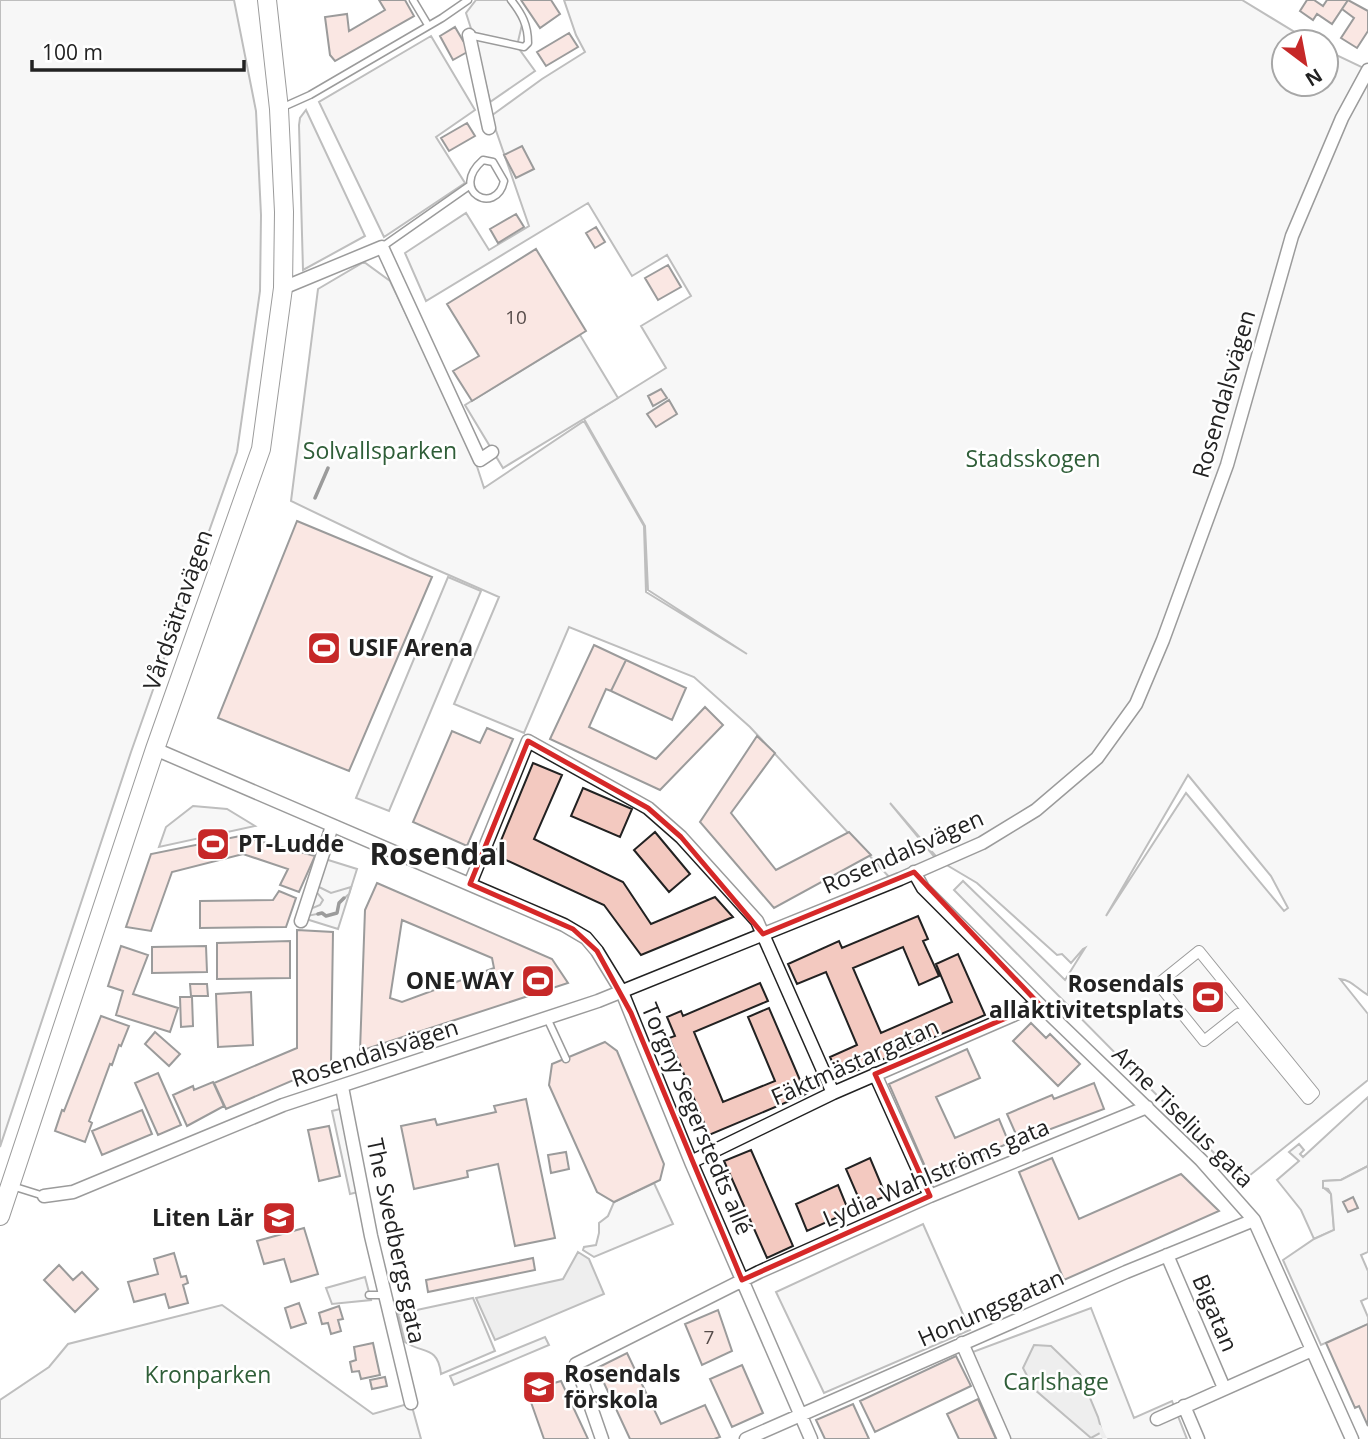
<svg xmlns="http://www.w3.org/2000/svg" width="1368" height="1439" font-family="'Open Sans',sans-serif">
<rect width="100%" height="100%" fill="#fff"/>
<path fill="#eee" stroke="#6f6f6f" stroke-width="2" fill-rule="evenodd" d="M0,0H234L256,111L261,215L260,291L237,452L131,752L0,1147Z
M476,0H507L523,20L517,46L535,71L490,102L476,44L466,13Z
M564,0H1242L1311,42H1284V84H1326V50L1368,70V995C1357,989 1352,980 1340,979L1368,1014V1080L1244,1180L1221,1156L1219,1158L954,890L963,881L1065,980L1085,948L1083,949L1071,963L1062,954L1057,955L977,883L940,861L890,803L937,860L891,879L750,727L694,677L569,627L524,733L454,704L499,597L410,558L291,501L318,289L364,262L390,281L472,451L484,488L584,421L644,526L646,592L747,654L648,590L645,526L584,419L666,368L641,326L691,296L667,255L632,276L588,203L426,301L405,253L466,213L489,250L529,226L491,116L542,79L585,52L576,35ZM1188,775L1271,876L1288,908L1284,911L1186,793L1106,916Z
M431,36L475,110L436,137L465,183L384,237L319,102Z
M306,110L365,236L303,270L299,125L300,118Z
M325,859L357,869L338,929L306,919Z
M1368,1097V1166L1341,1180L1323,1181V1187L1331,1194L1334,1230L1314,1239L1301,1210L1277,1180L1299,1161L1289,1152L1299,1144L1304,1150L1300,1154L1303,1157Z
M654,1183L673,1224L594,1257L583,1250L584,1247L596,1245L599,1233V1223L608,1216L614,1202Z
M473,1298L495,1351L441,1374C438,1345 422,1354 405,1342L398,1314Z
M222,1305L373,1414L411,1403L421,1439H0V1400L49,1367L68,1344Z
M1091,1308L1134,1418L1172,1401L1187,1439H1010L970,1353Z
M545,1337L549,1345L454,1385L450,1376Z"/>
<path fill="#ededed" stroke="#6f6f6f" stroke-width="2" d="M580,335L618,398L503,468L465,405Z
M448,577L481,591L389,811L356,798Z
M193,806L227,809L255,826L159,847L166,827Z
M317,886L331,893L351,887L349,894L339,903L337,913L326,916L322,913L307,916L310,909L320,905L323,900L315,890Z
M344,1108L362,1191L350,1194L332,1111Z
M1368,1166V1252L1361,1255L1368,1271V1298L1361,1301L1368,1317V1324L1321,1345L1283,1260L1314,1239L1334,1230L1331,1194L1328,1189L1323,1188V1181L1341,1180Z
M923,1224L970,1330L824,1393L776,1292Z
M365,1277L371,1300L332,1304L326,1288Z"/>
<path fill="#d9d9d9" stroke="#6f6f6f" stroke-width="2" d="M578,1252L589,1259L604,1294L495,1340L476,1298L563,1279Z
M1034,1345L1051,1346L1080,1374L1098,1417L1102,1432L1091,1438L1034,1389L1023,1368Z"/>
<g fill="none" stroke-linecap="round" stroke-linejoin="round">
<path stroke="#d9d9d9" stroke-width="4.5" d="M1099,1427L1105,1439"/>
</g>
<path fill="#f3c9c0" stroke="#222" stroke-width="2" fill-rule="evenodd" d="M379,0H405L414,16L335,61L330,55L325,17L347,14L349,31L385,10Z
M521,0H551L560,14L540,28Z
M1307,0H1314L1323,6L1327,0H1348L1332,24L1317,14L1313,20L1300,11Z
M1348,0L1368,11V31L1357,48L1341,38L1354,18L1342,9Z
M455,27L469,51L453,60L440,36Z
M569,33L578,47L546,66L537,52Z
M467,123L475,136L449,151L441,138Z
M522,146L534,169L516,178L504,155Z
M516,214L524,227L498,243L490,229Z
M596,227L605,242L595,248L586,233Z
M536,249L586,331L472,401L453,371L479,356L447,304Z
M668,265L681,287L658,300L645,278Z
M661,389L667,398L653,406L648,396Z
M669,400L677,414L656,427L647,414Z
M297,521L432,577L349,771L218,718Z
M594,645L626,660L611,691L606,689L589,727L656,759L705,707L723,725L660,790L550,739Z
M626,660L686,688L672,720L611,691Z
M487,728L513,739L467,846L413,822L452,731L480,743Z
M757,736L775,753L731,813L776,870L849,832L871,855L774,908L700,822Z
M533,763L562,775L534,839L623,882L651,924L715,897L733,917L641,955L604,905L495,855Z
M583,788L632,809L620,837L571,816Z
M655,832L690,874L669,892L634,850Z
M240,836L315,856L299,892L280,885L288,869L243,854L172,872L151,931L126,927L151,854Z
M377,883L552,959L568,983L360,1051L365,910ZM402,920L492,958L494,968L402,1002L390,998Z
M279,891L296,898L286,927L200,928V901L273,900Z
M918,916L928,939L923,941L939,976L919,985L903,947L853,968L881,1033L952,1002L936,964L958,954L985,1015L840,1078L830,1057L857,1045L826,972L797,984L788,964L839,941L842,948Z
M297,930L333,932L331,1064L226,1109L214,1083L297,1048Z
M290,941V978L217,979V943Z
M121,946L148,955L133,994L178,1008L170,1032L116,1015L123,991L108,986Z
M206,946L207,972L152,973V947Z
M760,983L768,1001L694,1032L723,1102L775,1081L748,1017L769,1008L806,1094L709,1135L669,1038L675,1036L667,1017L681,1011L683,1016Z
M190,984H207L208,996H191Z
M251,992L253,1045L218,1047L216,994Z
M180,997H192L193,1026L181,1027Z
M101,1016L129,1026L121,1046L119,1045L112,1065L110,1064L89,1121L92,1123L85,1142L55,1131L62,1110L64,1111Z
M1031,1023L1046,1038L1050,1034L1080,1064L1058,1086L1013,1041Z
M155,1032L180,1054L169,1066L145,1044Z
M605,1042L617,1051L664,1164L660,1180L614,1202L597,1192L549,1085L552,1064Z
M967,1049L980,1078L936,1097L955,1138L999,1119L1009,1143L930,1178L889,1084Z
M158,1073L181,1125L158,1135L135,1083Z
M213,1082L224,1106L187,1126L173,1095L193,1086L194,1090Z
M1094,1083L1104,1109L1019,1141L1007,1114L1052,1095L1054,1099Z
M526,1099L555,1238L515,1246L498,1164L467,1171L468,1177L414,1189L401,1126L435,1119L437,1125L496,1112L494,1106Z
M142,1110L152,1134L102,1155L92,1131Z
M329,1126L340,1176L319,1181L308,1130Z
M751,1150L793,1246L767,1258L724,1161Z
M566,1152L569,1169L551,1173L548,1155Z
M870,1158L886,1196L862,1206L846,1169Z
M1052,1158L1079,1219L1181,1174L1219,1211L1064,1280L1019,1172Z
M838,1185L849,1212L807,1231L796,1204Z
M1353,1197L1358,1208L1348,1212L1343,1202Z
M304,1228L318,1274L291,1282L284,1259L264,1264L257,1241Z
M174,1253L181,1277L186,1276L188,1283L183,1285L188,1303L169,1308L165,1294L134,1302L128,1282L158,1274L154,1259Z
M533,1258L535,1270L428,1292L426,1280Z
M59,1265L73,1280L82,1272L98,1289L75,1312L44,1280Z
M299,1303L306,1323L291,1328L285,1308Z
M339,1306L343,1319L338,1320L341,1331L331,1334L328,1323L322,1324L319,1313Z
M718,1310L732,1351L702,1365L685,1324Z
M1368,1324V1426L1359,1406L1355,1408L1326,1343Z
M373,1343L380,1375L361,1379L359,1371L352,1372L350,1362L356,1360L354,1347Z
M627,1353L661,1424L705,1405L720,1437L714,1439H630L597,1368Z
M956,1356L971,1386L875,1432L860,1401Z
M742,1365L763,1413L732,1427L710,1379Z
M385,1377L387,1386L372,1389L370,1380Z
M561,1381L588,1439H544L527,1391Z
M978,1399L996,1439H959L947,1414Z
M853,1404L869,1439H825L816,1420Z"/>
<g fill="none" stroke-linecap="round" stroke-linejoin="round">
<g stroke="#222" stroke-width="9">
<path id="service" d="M413,0L428,25
M469,35L524,47L528,43C528,25 522,14 511,0
M281,108L310,95L442,18L468,0
M483,160L493,162L504,181C496,217 448,191 483,160Z
M382,247L469,186
M547,1018L566,1059
M12,1186L44,1196
M369,1295H385"/>
</g>
<g stroke="#222" stroke-width="12">
<path id="pedestrian" d="M1199,951L1314,1093L1308,1099L1238,1014L1204,1041L1158,984Z"/>
</g>
<g stroke="#222" stroke-width="15">
<path id="minor" d="M469,35L489,128
M283,288L382,247L480,460L492,452
M155,749L564,925L586,938L597,951L622,992L691,1162L811,1439
M914,872L923,888L1039,1004L1201,1160L1254,1220L1352,1439
M470,884L528,741L648,808L681,837L757,921L833,1093
M301,921L332,826
M875,1074L930,1196
M342,1087L371,1236L411,1403
M691,1162L833,1093L1039,1004
M44,1196L73,1192L283,1105L598,1001L900,879L982,843L1036,810L1097,758L1136,704L1163,640L1227,465L1292,236L1342,118L1368,70
M1167,1255L1224,1388
M962,1343L1004,1439
M1184,1406L1198,1439
M1157,1419L1312,1350
M602,1439L576,1364L759,1272L930,1196L1147,1107
M746,1439L1126,1272L1254,1220"/>
</g>
<g stroke="#222" stroke-width="20">
<path id="secondary" d="M0,1216L155,749L261,449L283,288L284,212L279,109L267,0"/>
</g>
<use href="#service" stroke="#fff" stroke-width="6"/>
<use href="#pedestrian" stroke="#fff" stroke-width="10"/>
<use href="#minor" stroke="#fff" stroke-width="12"/>
<use href="#secondary" stroke="#fff" stroke-width="18"/>
<path stroke="#222" stroke-width="3.5" d="M315,498L328,468
M318,914L322,913L326,916L337,913L339,903L344,898"/>
</g>
<path d="M0 0H1368V1439H0ZM528,741L648,808L681,837L763,934L914,872L1039,1004L875,1074L930,1196L742,1280L631,1013L597,951L573,929L470,884Z" fill="#fff" fill-opacity=".55" fill-rule="evenodd"/>
<path fill="none" stroke="#d62828" stroke-width="5" stroke-linejoin="round" d="M528,741L648,808L681,837L763,934L914,872L1039,1004L875,1074L930,1196L742,1280L631,1013L597,951L573,929L470,884Z"/>
<defs>
<g id="stadium-square" transform="scale(1.75)"><rect x="-9" y="-9" width="18" height="18" rx="4" fill="#c62828" stroke="#fff"/><path d="M0-5a6.5 5 0 1 0 0 10a6.5 5 0 1 0 0-10ZM-3.5-1.8h7v3.6h-7Z" fill="#fff"/></g>
<g id="school-square" transform="scale(1.75)"><rect x="-9" y="-9" width="18" height="18" rx="4" fill="#c62828" stroke="#fff"/><path d="M0-5L7-2L0 1L-7-2ZM-4 1L0 2.5L4 1V4Q0 6-4 4Z" fill="#fff"/></g>
</defs>
<g fill-rule="evenodd">
<use href="#stadium-square" x="324" y="648"/>
<use href="#stadium-square" x="213" y="844"/>
<use href="#stadium-square" x="538" y="981"/>
<use href="#stadium-square" x="1208" y="997"/>
<use href="#school-square" x="279" y="1218"/>
<use href="#school-square" x="539" y="1387"/>
</g>
<g text-anchor="middle" stroke-width="5" stroke-linejoin="round" paint-order="stroke">
<g font-size="19" fill="#564c4a">
<text x="516" y="324">10</text>
<text x="709" y="1344">7</text>
</g>
<g font-size="23" fill="#222" stroke="#fff">
<text transform="translate(1224 394) rotate(-74)" y="8">Rosendalsvägen</text>
<text transform="translate(178 610) rotate(-71)" y="8">Vårdsätravägen</text>
<text transform="translate(903 852) rotate(-24)" y="8">Rosendalsvägen</text>
<text transform="translate(375 1053) rotate(-18)" y="8">Rosendalsvägen</text>
<text transform="translate(855 1062) rotate(-24)" y="8">Fäktmästargatan</text>
<text transform="translate(1183 1117) rotate(45)" y="8">Arne Tiselius gata</text>
<text transform="translate(697 1119) rotate(67)" y="8">Torgny Segerstedts allé</text>
<text transform="translate(936 1173) rotate(-23)" y="8">Lydia Wahlströms gata</text>
<text transform="translate(396 1241) rotate(78)" y="8">The Svedbergs gata</text>
<text transform="translate(991 1308) rotate(-24)" y="8">Honungsgatan</text>
<text transform="translate(1215 1313) rotate(67)" y="8">Bigatan</text>
</g>
<g font-size="23" fill="#2f5e38" stroke="#fff">
<text x="380" y="459">Solvallsparken</text>
<text x="1033" y="467">Stadsskogen</text>
<text x="208" y="1383">Kronparken</text>
<text x="1056" y="1390">Carlshage</text>
</g>
<g font-size="23" font-weight="bold" fill="#222" stroke="#fff" text-anchor="start">
<text x="348" y="656">USIF Arena</text>
<text x="238" y="852">PT-Ludde</text>
<text x="514" y="989" text-anchor="end">ONE WAY</text>
<text x="1184" y="992" text-anchor="end">Rosendals<tspan x="1184" dy="26">allaktivitetsplats</tspan></text>
<text x="254" y="1226" text-anchor="end">Liten Lär</text>
<text x="564" y="1382">Rosendals<tspan x="564" dy="26">förskola</tspan></text>
</g>
<g font-size="30" font-weight="bold" fill="#222" stroke="#fff">
<text x="438" y="865">Rosendal</text>
</g>
</g>
<g transform="translate(1305 63) rotate(148)"><circle r="33" fill="#ffffff" stroke="#a7a7a7" stroke-width="2"/>
<path d="M0-5L12 26L0 18L-12 26Z" fill="#c62828"/>
<text y="-10" font-size="19" font-weight="bold" text-anchor="middle" fill="#222222">N</text>
</g>
<path d="M32 60v10h212v-10" fill="none" stroke="#222222" stroke-width="3.5"/>
<text x="42" y="60" font-size="21" fill="#222222" stroke="#ffffff" stroke-width="5" paint-order="stroke">100 m</text>
</svg>
